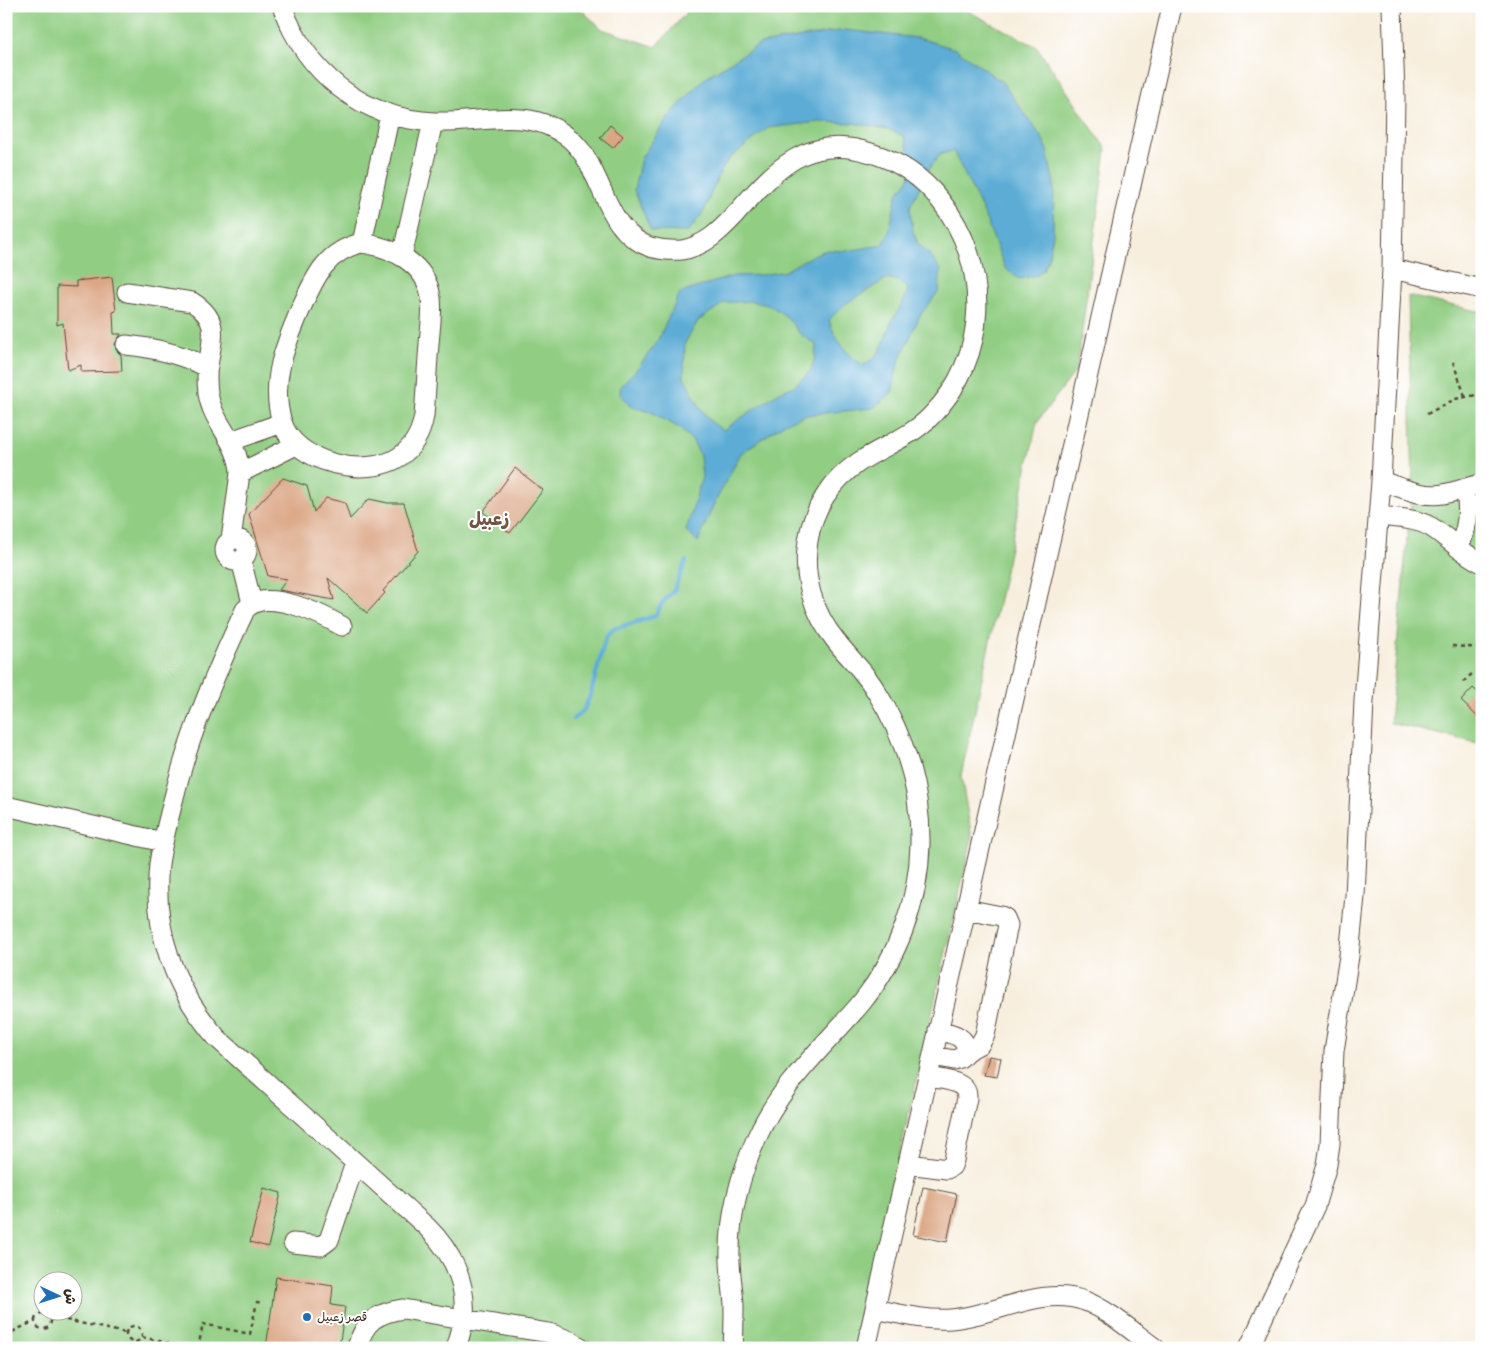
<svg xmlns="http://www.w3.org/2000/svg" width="1488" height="1354" font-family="Pangolin,'Playpen Sans Arabic',sans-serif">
<rect width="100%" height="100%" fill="#fff"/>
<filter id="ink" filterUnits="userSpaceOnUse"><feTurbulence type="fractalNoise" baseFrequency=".02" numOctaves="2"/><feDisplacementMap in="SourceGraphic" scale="10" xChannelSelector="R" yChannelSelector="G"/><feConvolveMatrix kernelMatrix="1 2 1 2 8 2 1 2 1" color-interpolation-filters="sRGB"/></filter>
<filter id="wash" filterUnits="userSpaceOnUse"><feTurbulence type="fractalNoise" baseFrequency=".0096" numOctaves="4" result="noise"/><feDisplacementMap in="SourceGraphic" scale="20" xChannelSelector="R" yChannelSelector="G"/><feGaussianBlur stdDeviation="1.12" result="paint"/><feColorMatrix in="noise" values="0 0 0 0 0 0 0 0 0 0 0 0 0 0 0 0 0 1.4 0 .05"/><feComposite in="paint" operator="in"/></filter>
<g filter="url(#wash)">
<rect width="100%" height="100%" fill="#f7eedd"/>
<path fill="#91ce83" stroke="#667c50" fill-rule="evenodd" d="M6,6H577L602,29L656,47L692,6H958L1037,47L1106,149L1077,369L1037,422L961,776L972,838L855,1348H6ZM42,1282H72V1312H42Z
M1408,296L1482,312V744L1390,723L1408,528L1413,491Z"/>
<path fill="#5bacd5" stroke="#4b6b7a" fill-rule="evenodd" d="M845,30L918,38L956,49L1002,82L1045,142L1054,183L1053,235L1048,259L1043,270L1037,275L1019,279L1005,268L982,209L953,151L941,154L929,168L910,207L913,231L918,244L928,253L941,270L939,291L920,315L898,364L892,393L873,408L805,415L785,423L741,453L713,506L698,542L686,531L702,477L700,456L693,441L679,428L651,412L630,406L620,394L621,385L636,370L656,344L680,293L733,276L762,275L785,271L813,255L827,250L846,251L883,245L889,232L897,194L908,180L913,166L904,136L888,129L852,123L818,122L768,128L729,159L719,174L704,211L688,232L651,231L634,190L641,158L670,115L706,77L760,44ZM888,278L902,283L908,289C905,301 900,307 894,317C883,338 886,353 863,365C846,354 835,339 829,320L845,304ZM751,301L771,306L787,317L800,334L816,345L815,357L811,370L794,386L778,393L723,430L710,421L700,407L684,377L685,343L698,321L724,303Z"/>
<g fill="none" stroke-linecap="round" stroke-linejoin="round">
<path stroke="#5bacd5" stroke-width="4.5" d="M573,719L584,710L591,693L605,640L609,633L614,629L655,616L662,603L674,590L686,561"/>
</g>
<g id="blocks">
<path fill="#dba684" d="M610,125L623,136L613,148L600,138Z
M112,277L116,311L113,312L114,334H121L115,344L116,350L121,355L122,371L81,372V365L68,370L63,323L57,325V286L76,287V281Z
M515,468L543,490L510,533L483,512Z
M283,478L307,486L314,512L326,498L345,503L350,519L369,499L388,503H404L418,551L383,591L385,593L367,613L328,578L334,600L279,590L287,579L268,576L249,514Z
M1473,688L1482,696V721L1461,701Z
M989,1056L1001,1058L997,1077L984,1075Z
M923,1187L957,1194L947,1242L913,1235Z
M264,1188L281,1193L268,1247L250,1242Z
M276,1277L333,1286L331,1305L345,1307L339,1348H266Z"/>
</g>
</g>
<g filter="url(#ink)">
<use href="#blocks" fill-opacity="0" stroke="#57473b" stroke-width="1"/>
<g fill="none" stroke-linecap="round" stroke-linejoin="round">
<g stroke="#57473b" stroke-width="21">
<path id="minor" d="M282,6C306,73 362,119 435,122C481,124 529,105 569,138C605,168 602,230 650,247C661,250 671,251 682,250C705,246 720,231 735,215C773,172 806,132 871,153C898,161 922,177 940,200C991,264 990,357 931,416C911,437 883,446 859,462C832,480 813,508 808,541C802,576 813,613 836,641C849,658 865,672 876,691C905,737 921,790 920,844C919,901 898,957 862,1002C824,1047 782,1082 757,1137C741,1173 730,1212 730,1251C729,1269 733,1287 734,1305C734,1319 734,1333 733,1348
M362,243C392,247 427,264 431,298C433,313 430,329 429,344C427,368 426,392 424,416C421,433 414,447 399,457C366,479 294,463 282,422C269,381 286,343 302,306C315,277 327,250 362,243Z
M362,243L390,114
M402,256L433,122
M1392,269L1482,289
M127,292L192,302C221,320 212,338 208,366C206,375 207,384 208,393C212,423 239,442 240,473L231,540
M126,345C155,348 181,354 207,367
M231,441L282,423
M240,473L296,445
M1381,481C1400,487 1423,498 1443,494C1456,492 1469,486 1482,484
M1378,516C1395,518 1416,518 1431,527C1449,538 1462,554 1482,563
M225 550a11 11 0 1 1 22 0a11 11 0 1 1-22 0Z
M1458,548C1468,529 1470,509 1465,488
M241,560L252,603
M342,626C321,614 264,586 245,610C216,672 189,734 173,801C168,822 162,843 159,864C152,929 174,989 217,1038L427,1227C451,1251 467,1282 464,1317C463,1327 459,1338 456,1348
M6,806L163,842
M938,1030C952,1034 965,1035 967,1051
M933,1056L954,1060L960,1058L967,1051L980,1044L985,1035L1008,925L1005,918L1001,916L966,909
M908,1164L947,1169L952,1166L954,1160L967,1098C968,1080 942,1080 928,1077
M293,1243L321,1246L329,1240L355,1163
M875,1309C900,1314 925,1321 951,1319C995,1316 1041,1285 1085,1301C1110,1311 1133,1332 1155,1348
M357,1348C364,1321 377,1313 403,1309L549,1333L571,1341L582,1348
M866,1348L1172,6
M1249,1348L1315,1206L1327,1165L1330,1144L1334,1051L1349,956L1355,896L1364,701L1381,481L1392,269L1395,96L1392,6"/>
</g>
<path stroke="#57473b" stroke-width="2.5" stroke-dasharray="4 4" stroke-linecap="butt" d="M1453,362L1465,396
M1427,414L1455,399L1482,394
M1452,646L1482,648
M1463,682L1473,673L1482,669
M35 1321a8 8 0 1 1 16 0a8 8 0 1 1-16 0Z
M50,1319L66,1320L126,1333
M126 1334a8 8 0 1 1 16 0a8 8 0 1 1-16 0Z
M6,1337L14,1331L35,1321
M142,1337L190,1348
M198,1348L203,1324L250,1334L257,1302L263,1303"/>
<use href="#minor" stroke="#fff" stroke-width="19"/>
</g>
</g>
<circle fill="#1f6fb2" stroke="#fff" stroke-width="2" cx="307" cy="1317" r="5"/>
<g text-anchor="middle" stroke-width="4" stroke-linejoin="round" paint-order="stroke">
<g font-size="12" fill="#3b2a1e" stroke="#fff" text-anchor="start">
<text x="317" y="1321">قصر زعبيل</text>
</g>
<g font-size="18" font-weight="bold" fill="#735542" stroke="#fff">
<text x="489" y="525">زعبيل</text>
</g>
</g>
<rect width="1488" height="1354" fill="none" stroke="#fff" stroke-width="25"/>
<g transform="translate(58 1296) rotate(94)"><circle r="24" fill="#ffffff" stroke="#b1aaa5"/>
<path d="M0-4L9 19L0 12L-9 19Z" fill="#1f6fb2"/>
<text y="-8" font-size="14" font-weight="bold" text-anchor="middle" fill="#3b2a1e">ش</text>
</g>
</svg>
